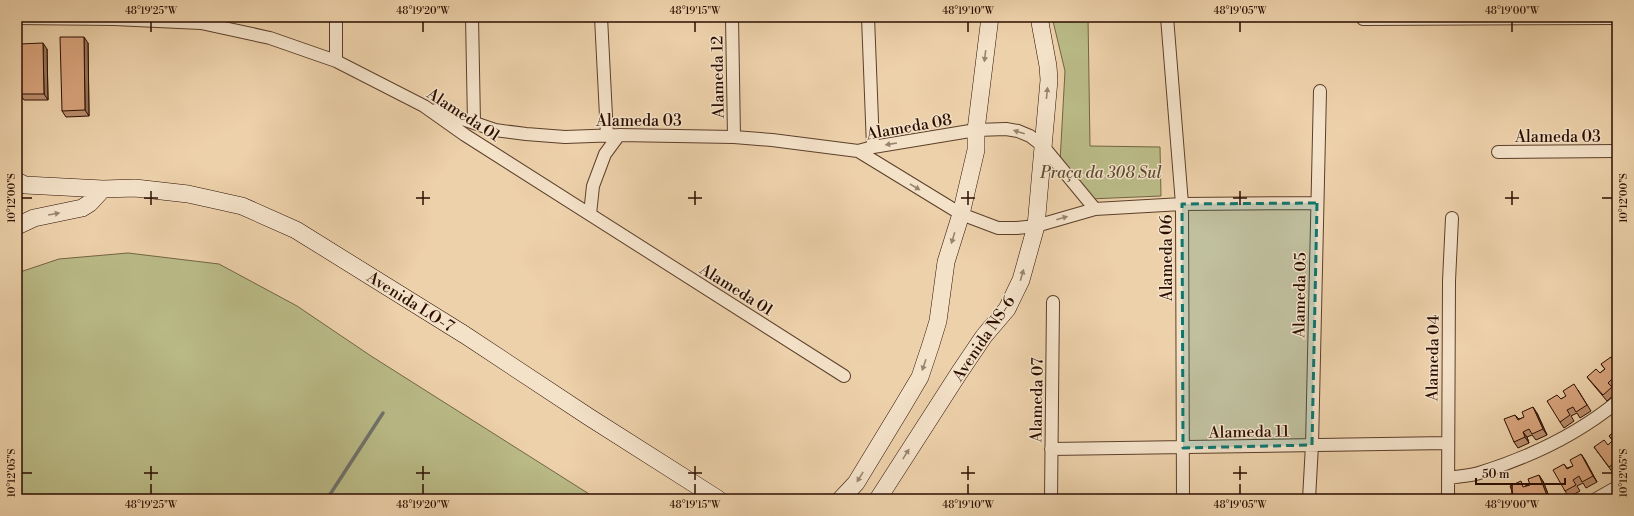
<svg xmlns="http://www.w3.org/2000/svg" width="1634" height="516" font-family="'Libre Bodoni',serif">
<rect width="100%" height="100%" fill="#edd1aa"/>
<filter id="stains"><feTurbulence type="fractalNoise" baseFrequency=".005" numOctaves="4"/><feColorMatrix values="0 0 0 0 .2 0 0 0 0 .09 0 0 0 0 .02 0 0 0 .5 -.17"/></filter>
<radialGradient id="worn" r=".72"><stop offset=".6" stop-color="#630" stop-opacity="0"/><stop offset="1" stop-color="#630" stop-opacity=".3"/></radialGradient>
<path fill="#babb87" stroke="#726444" d="M1052,17H1088L1090,146L1160,147L1161,196L1089,199L1060,162L1065,71Z
M128,253L219,264L297,306L371,356L597,499H17V273L59,259Z"/>
<g fill="none" stroke-linecap="round" stroke-linejoin="round">
<path stroke="#6f726b" stroke-width="3.5" d="M327,499L383,413"/>
<g stroke="#5c3f2a" stroke-width="14">
<path id="street" d="M472,17L474,123
M601,17L607,136
M732,17L734,137
M868,17L873,147
M1167,17L1182,204L1183,499
M17,18L114,19L201,23L270,38L336,61L424,106L465,135L844,376
M1363,19L1617,18
M336,61V17
M436,110L495,130L526,134L565,137L619,135L734,137L772,140L858,151L873,147L976,130L1006,129L1018,131L1030,136L1043,146L1095,209
M858,151L961,214L998,228H1017L1036,226L1095,209L1182,204L1317,203
M1498,152L1617,151
M590,214L593,186L605,154L619,135
M1051,449L1447,443
M1449,478C1459,476 1470,476 1479,473C1527,458 1578,434 1617,402
M1051,499L1053,302
M1309,499L1312,445L1320,91
M1448,499L1449,281L1452,218
M1596,499L1617,487"/>
</g>
<g stroke="#2b0e00" stroke-width="18">
<path id="secondary" d="M17,181L25,185L103,189L135,188L188,194L242,206L296,230L465,335L589,417L718,499
M17,226L34,218L82,208L90,203L103,189
M841,499L856,483L901,409L920,377L931,344L938,321L946,262L961,214L976,150V130L990,17
M878,499L959,373L984,336L1007,309L1021,280L1036,226L1049,80L1048,66L1039,17"/>
</g>
<use href="#street" stroke="#f3e1c8" stroke-width="12"/>
<use href="#secondary" stroke="#f3e1c8" stroke-width="17"/>
</g>
<path fill="#bb8d6c" stroke="#2b0e00" d="M88,43L89,116L66,117L62,111Z
M47,49L48,100H24L20,94Z
M1601,364H1617V385L1613,388L1616,393L1607,401L1591,382L1587,377L1600,373L1605,369Z
M1578,390L1591,411L1580,418L1577,413L1571,416L1574,421L1564,428L1560,422L1561,399Z
M1537,413L1547,435L1536,440L1532,435L1527,437L1529,443L1518,448L1514,442L1515,415L1519,419Z
M1617,430V470L1613,473L1594,447L1608,445L1613,441L1609,436Z
M1581,454L1585,460L1597,482L1586,488L1583,483L1577,486L1580,491L1569,497L1565,491L1564,464L1567,468L1573,466Z
M1543,481L1550,499H1515L1525,486Z"/>
<path fill="#987358" stroke="#2b0e00" d="M84,37L88,43L89,116L85,110Z
M43,43L47,49L48,100L44,94Z
M1533,407L1537,413L1547,435L1543,429Z
M1523,432L1527,437L1529,443L1525,437Z
M1581,454L1585,460L1597,482L1593,476Z
M1539,475L1543,481L1550,499H1549L1548,498Z"/>
<path fill="#d9a47d" stroke="#2b0e00" d="M60,37H84L85,110L62,111Z
M43,43L44,94H20L19,44Z
M1611,357L1617,364V383L1613,378L1608,383L1612,387L1603,395L1587,377L1596,369L1600,373L1605,369L1601,364Z
M1574,384L1587,405L1576,412L1573,407L1567,410L1570,415L1560,422L1547,401L1557,395L1561,399L1566,396L1563,391Z
M1533,407L1543,429L1532,434L1529,429L1523,432L1525,437L1514,442L1504,419L1515,415L1518,420L1524,417L1522,412Z
M1617,430V453L1615,454L1617,457V461L1609,467L1594,447L1604,440L1608,445L1613,440L1609,436Z
M1581,454L1593,476L1582,482L1579,476L1573,480L1576,485L1565,491L1553,470L1564,464L1567,469L1573,466L1570,460Z
M1539,475L1548,498L1544,499H1535L1534,496L1528,499H1515L1510,486L1521,481L1523,487L1530,485L1528,479Z"/>
<defs><path id="oneway-solid" d="M-6-.8H1V-3.2L6.5 0L1 3.2V.8H-6Z"/></defs>
<g fill="#99826e">
<use href="#oneway-solid" transform="translate(985 56) rotate(97)"/>
<use href="#oneway-solid" transform="translate(1047 93) rotate(-84)"/>
<use href="#oneway-solid" transform="translate(1019 132) rotate(-163)"/>
<use href="#oneway-solid" transform="translate(891 144) rotate(171)"/>
<use href="#oneway-solid" transform="translate(915 187) rotate(31)"/>
<use href="#oneway-solid" transform="translate(54 214) rotate(-10)"/>
<use href="#oneway-solid" transform="translate(1062 218) rotate(-16)"/>
<use href="#oneway-solid" transform="translate(953 238) rotate(107)"/>
<use href="#oneway-solid" transform="translate(1022 275) rotate(-74)"/>
<use href="#oneway-solid" transform="translate(924 365) rotate(109)"/>
<use href="#oneway-solid" transform="translate(906 454) rotate(-58)"/>
<use href="#oneway-solid" transform="translate(860 477) rotate(122)"/>
</g>
<path fill="#0f766e" fill-opacity="0.2" stroke="#0f766e" stroke-width="3" stroke-dasharray="8 5" stroke-linejoin="round" d="M1317,203L1312,445L1183,448L1182,204Z"/>
<path fill="none" stroke="#2b0e00" stroke-width="1.5" d="M151,22V32M423,22V32M695,22V32M968,22V32M1240,22V32M1512,22V32M151,191V205M423,191V205M695,191V205M968,191V205M1240,191V205M1512,191V205M22,198H32M144,198H158M416,198H430M688,198H702M961,198H975M1233,198H1247M1505,198H1519M1602,198H1612M151,466V480M423,466V480M695,466V480M968,466V480M1240,466V480M22,473H32M144,473H158M416,473H430M688,473H702M961,473H975M1233,473H1247M1602,473H1612M151,484V494M423,484V494M695,484V494M968,484V494M1240,484V494M1512,484V494"/>
<g text-anchor="middle" stroke-width="3" stroke-linejoin="round" paint-order="stroke">
<g font-size="16" fill="#2b0e00" stroke="#f3e1c8">
<text transform="translate(717 77) rotate(-91)" y="6">Alameda 12</text>
<text transform="translate(464 114) rotate(33)" y="6">Alameda 01</text>
<text x="639" y="126">Alameda 03</text>
<text transform="translate(909 126) rotate(-10)" y="6">Alameda 08</text>
<text x="1558" y="142">Alameda 03</text>
<text transform="translate(1166 258) rotate(-90)" y="6">Alameda 06</text>
<text transform="translate(737 289) rotate(32)" y="6">Alameda 01</text>
<text transform="translate(1299 295) rotate(-89)" y="6">Alameda 05</text>
<text transform="translate(411 301) rotate(32)" y="6">Avenida LO-7</text>
<text transform="translate(983 338) rotate(-56)" y="6">Avenida NS-6</text>
<text transform="translate(1432 358) rotate(-89)" y="6">Alameda 04</text>
<text transform="translate(1036 400) rotate(-89)" y="6">Alameda 07</text>
<text transform="translate(1249 431) rotate(-1)" y="6">Alameda 11</text>
</g>
<g font-size="16" font-style="italic" fill="#5d4b2f" stroke="#f3e1c8">
<text x="1101" y="178">Praça da 308 Sul</text>
</g>
</g>
<rect width="1634" height="516" fill="none" stroke="#edd1aa" stroke-width="44"/>
<path d="M1476 478v6h89v-6" fill="none" stroke="#2b0e00" stroke-width="2"/>
<text x="1482" y="478" font-size="12" fill="#2b0e00" stroke="#f3e1c8" stroke-width="3" paint-order="stroke">50 m</text>
<rect x="22" y="22" width="1590" height="472" fill="none" stroke="#2b0e00" stroke-width="1.5"/>
<g font-size="10" text-anchor="middle" fill="#2b0e00">
<text x="151" y="14">48°19'25"W</text>
<text x="423" y="14">48°19'20"W</text>
<text x="695" y="14">48°19'15"W</text>
<text x="968" y="14">48°19'10"W</text>
<text x="1240" y="14">48°19'05"W</text>
<text x="1512" y="14">48°19'00"W</text>
<text transform="translate(11 198) rotate(-90)" y="4">10°12'00"S</text>
<text transform="translate(1623 198) rotate(-90)" y="4">10°12'00"S</text>
<text transform="translate(11 473) rotate(-90)" y="4">10°12'05"S</text>
<text transform="translate(1623 473) rotate(-90)" y="4">10°12'05"S</text>
<text x="151" y="508">48°19'25"W</text>
<text x="423" y="508">48°19'20"W</text>
<text x="695" y="508">48°19'15"W</text>
<text x="968" y="508">48°19'10"W</text>
<text x="1240" y="508">48°19'05"W</text>
<text x="1512" y="508">48°19'00"W</text>
</g>
<rect width="100%" height="100%" filter="url(#stains)"/>
<rect width="100%" height="100%" fill="url(#worn)"/>
</svg>
